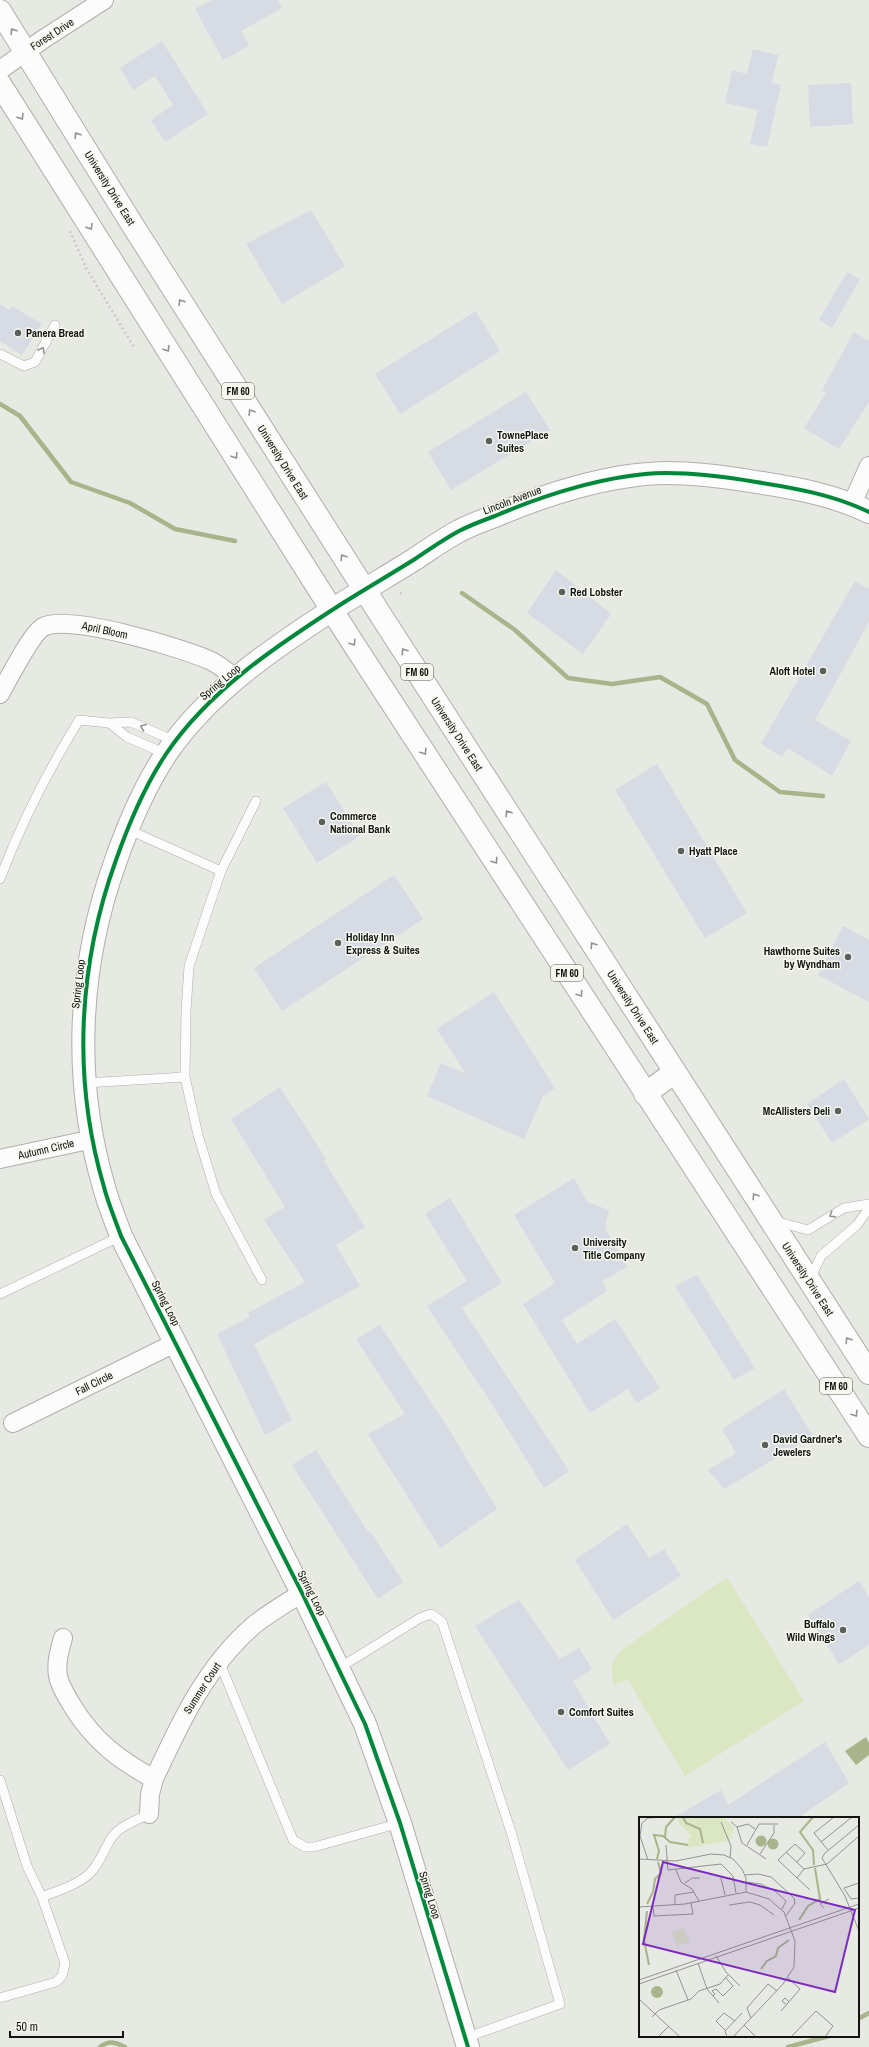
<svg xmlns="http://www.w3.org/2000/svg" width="869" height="2047" font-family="'Archivo Narrow',sans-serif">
<rect width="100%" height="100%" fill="#e7e9e3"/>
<path fill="#dbe6c3" d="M727,1577L804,1701L685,1776L628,1680L613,1685L612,1664L620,1651Z"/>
<path fill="#a9b48a" d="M866,1737L869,1743V1755L856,1765L845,1751Z"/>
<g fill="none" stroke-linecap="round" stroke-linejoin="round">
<path stroke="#a9b48a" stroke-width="4.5" d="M0,404L20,416L71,482L130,503L175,529L235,541
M462,593L515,630L568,678L612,684L660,677L707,704L735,760L780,792L823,796
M858,2019L869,2013
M100,2047C109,2040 115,2042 125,2047
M788,2047L829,2036"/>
</g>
<path fill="#d7dbe3" d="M212,0H278L282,8L241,31L249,46L223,60L195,9Z
M162,41L208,114L165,142L151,120L173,105L155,76L133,90L120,68Z
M753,49L778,55L772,83L781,85L767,147L750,144L758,110L725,103L732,70L747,74Z
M851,83L853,124L810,127L808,85Z
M311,210L345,266L282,304L246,244Z
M847,272L860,279L832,328L819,320Z
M0,304L9,310L12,306L42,324L22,355L0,341Z
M476,311L500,351L400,414L375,374Z
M854,332L869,341V402L839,449L804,428L826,393L822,390Z
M526,392L550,430L451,490L428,452Z
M556,570L611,614L583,654L527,613Z
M855,581L869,589V622L815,720L851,741L832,776L788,748L782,757L761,744Z
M657,764L747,913L705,938L615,790Z
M326,782L360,836L317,863L283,808Z
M394,875L423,919L282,1011L254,968Z
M843,926L869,940V1002L818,975Z
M494,992L555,1088L543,1096L524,1139L427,1096L441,1063L466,1074L437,1029Z
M844,1079L869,1119L832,1143L807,1104Z
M280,1087L326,1159L324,1161L365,1227L336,1245L360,1286L254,1344L292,1420L265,1435L217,1334L250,1317L248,1313L305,1282L264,1220L285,1207L231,1119Z
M574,1178L587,1202L609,1210L605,1228L627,1267L602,1281L607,1291L562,1320L577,1344L615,1319L660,1388L637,1403L628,1389L590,1413L523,1304L555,1283L514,1215Z
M450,1198L502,1283L462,1308L569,1471L544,1488L482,1388H481L427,1306L467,1281L425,1214Z
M697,1275L755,1368L734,1380L675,1286Z
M380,1325L445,1423L497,1509L440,1548L368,1434L405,1414L356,1339Z
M784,1389L813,1436L724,1489L708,1470L736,1453L722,1429Z
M316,1450L368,1532L370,1531L403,1582L378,1599L292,1465Z
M627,1524L649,1558L664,1549L681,1576L613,1620L575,1560Z
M859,1581L869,1597V1645L839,1664L808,1615Z
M519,1600L560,1659L579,1648L592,1669L573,1681L610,1744L568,1770L475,1626Z
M825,1742L849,1783L798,1818H673L721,1790L728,1805Z"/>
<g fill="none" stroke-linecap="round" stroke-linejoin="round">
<g stroke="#aeb0ab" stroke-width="10">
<path id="service" d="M0,354L24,366L35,362L55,325
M109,723L127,737L166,754
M256,801L221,871L189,966L186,1011L185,1077L198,1135L216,1194L262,1280
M127,829L221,871
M0,879C21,823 48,771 79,720L109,723L131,722L175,741
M85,1083L185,1077
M775,1221L808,1230L844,1208L869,1204
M810,1279L821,1256L857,1225L869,1208
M0,1294L121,1236
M219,1661L293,1840L305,1847H314L400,1823
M339,1668L420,1618L431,1614L442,1622L512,1835L560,2004L465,2038
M0,1780L27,1866L42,1897L65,1963L62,1976L56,1982L0,1998
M42,1897C57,1891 77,1885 89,1874C100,1864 104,1849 112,1837C120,1826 137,1820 149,1814"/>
</g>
<g stroke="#aeb0ab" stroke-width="20">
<path id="minor" d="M0,70L42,40L104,0
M852,504L869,466
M0,694C8,680 31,634 43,627C68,613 181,648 209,660C219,664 228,673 237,679
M0,1159L93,1139
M13,1423L175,1343
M63,1638C59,1652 55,1666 59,1680C62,1689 68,1699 73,1707C94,1741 119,1760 154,1779
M149,1814L150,1794L154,1779C180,1723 206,1666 254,1625C269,1613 286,1603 302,1593"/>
</g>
<g stroke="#aeb0ab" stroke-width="24">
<path id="tertiary" d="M468,2047L400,1823L365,1724L302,1593L121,1236C115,1219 108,1203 104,1187C72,1079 78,965 116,860C129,823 144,787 166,754C209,690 279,644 343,603C367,588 391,574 415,559C430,549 444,539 459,531C471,525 484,520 495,516C546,494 610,474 665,473C696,473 727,477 756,482C795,488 834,495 869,512"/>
</g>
<g stroke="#aeb0ab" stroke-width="24">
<path id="primary" d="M0,11L130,221L380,614L869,1373
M0,84L349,637L869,1436
M645,1094L675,1072"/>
</g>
<path stroke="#c9cac8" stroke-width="2.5" stroke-dasharray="2 3" stroke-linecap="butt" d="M70,231L86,268L134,347
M400,593L404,595"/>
<use href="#service" stroke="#fbfcfb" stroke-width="9"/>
<use href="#minor" stroke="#fbfcfb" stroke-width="18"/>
<use href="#tertiary" stroke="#fbfcfb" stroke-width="22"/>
<use href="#primary" stroke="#fbfcfb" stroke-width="22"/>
<g stroke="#f5f8ee" stroke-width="6">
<path id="cycleway" d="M468,2047L400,1823L365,1724L302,1593L121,1236C115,1219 108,1203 104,1187C72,1079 78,965 116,860C129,823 144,787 166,754C209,690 279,644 343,603C367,588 391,574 415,559C430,549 444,539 459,531C471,525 484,520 495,516C546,494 610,474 665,473C696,473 727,477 756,482C795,488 834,495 869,512"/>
</g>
<use href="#cycleway" stroke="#00873e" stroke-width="4"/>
</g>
<defs><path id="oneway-chevron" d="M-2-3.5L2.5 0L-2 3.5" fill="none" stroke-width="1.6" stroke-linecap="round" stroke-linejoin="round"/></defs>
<g stroke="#939492">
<use href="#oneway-chevron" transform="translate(13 31) rotate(-122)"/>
<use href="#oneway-chevron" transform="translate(21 117) rotate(58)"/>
<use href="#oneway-chevron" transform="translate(77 135) rotate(-122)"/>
<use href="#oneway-chevron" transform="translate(90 227) rotate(58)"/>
<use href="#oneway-chevron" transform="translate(181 302) rotate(-122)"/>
<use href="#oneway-chevron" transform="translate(167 349) rotate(58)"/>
<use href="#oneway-chevron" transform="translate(42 350) rotate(-61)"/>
<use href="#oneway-chevron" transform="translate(251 412) rotate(-122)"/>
<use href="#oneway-chevron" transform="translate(235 456) rotate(58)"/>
<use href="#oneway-chevron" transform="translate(343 557) rotate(-122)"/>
<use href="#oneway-chevron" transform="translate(353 643) rotate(57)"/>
<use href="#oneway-chevron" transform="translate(404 651) rotate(-123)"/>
<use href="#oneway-chevron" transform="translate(143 727) rotate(-159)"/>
<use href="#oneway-chevron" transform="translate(424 752) rotate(57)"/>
<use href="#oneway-chevron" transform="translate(508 813) rotate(-123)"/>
<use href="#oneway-chevron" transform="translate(495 861) rotate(57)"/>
<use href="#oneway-chevron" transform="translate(593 945) rotate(-123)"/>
<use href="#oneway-chevron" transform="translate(580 994) rotate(57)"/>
<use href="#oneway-chevron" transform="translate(755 1196) rotate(-123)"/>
<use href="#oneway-chevron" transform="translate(832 1215) rotate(148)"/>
<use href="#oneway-chevron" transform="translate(848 1340) rotate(-123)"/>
<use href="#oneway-chevron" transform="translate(855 1414) rotate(57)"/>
</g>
<g fill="#5d5f5a" stroke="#f5f8ee" stroke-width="1.5">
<circle cx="18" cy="333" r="4"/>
<circle cx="489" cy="441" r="4"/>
<circle cx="562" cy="592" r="4"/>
<circle cx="823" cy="671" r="4"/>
<circle cx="322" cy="822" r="4"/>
<circle cx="681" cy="851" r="4"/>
<circle cx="338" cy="943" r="4"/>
<circle cx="848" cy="957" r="4"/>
<circle cx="838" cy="1111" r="4"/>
<circle cx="575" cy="1248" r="4"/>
<circle cx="765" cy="1445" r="4"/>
<circle cx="843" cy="1630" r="4"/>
<circle cx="561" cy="1712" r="4"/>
</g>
<g text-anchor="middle" stroke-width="3" stroke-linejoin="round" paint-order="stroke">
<g fill="#f5f8ee" stroke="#575853" stroke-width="1">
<rect x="222" y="383" width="32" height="16" rx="3"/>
<rect x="401" y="664" width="32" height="16" rx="3"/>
<rect x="551" y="965" width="32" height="16" rx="3"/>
<rect x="820" y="1378" width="32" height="16" rx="3"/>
</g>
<g font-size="10" font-weight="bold" fill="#131411">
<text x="238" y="395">FM 60</text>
<text x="417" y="676">FM 60</text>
<text x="567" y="977">FM 60</text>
<text x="836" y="1390">FM 60</text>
</g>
<g font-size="11" fill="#131411" stroke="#f5f8ee">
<text transform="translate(52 34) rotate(-33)" y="4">Forest Drive</text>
<text transform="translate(110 188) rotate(58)" y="4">University Drive East</text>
<text transform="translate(283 462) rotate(58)" y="4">University Drive East</text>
<text transform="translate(512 500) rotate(-21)" y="4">Lincoln Avenue</text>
<text transform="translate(105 630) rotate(12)" y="4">April Bloom</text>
<text transform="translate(220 682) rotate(-40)" y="4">Spring Loop</text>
<text transform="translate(457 734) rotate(57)" y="4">University Drive East</text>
<text transform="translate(78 984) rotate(-83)" y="4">Spring Loop</text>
<text transform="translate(633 1007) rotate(57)" y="4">University Drive East</text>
<text transform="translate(46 1149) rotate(-13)" y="4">Autumn Circle</text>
<text transform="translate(808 1279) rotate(57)" y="4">University Drive East</text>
<text transform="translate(166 1303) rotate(63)" y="4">Spring Loop</text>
<text transform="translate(94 1383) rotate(-26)" y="4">Fall Circle</text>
<text transform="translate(312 1593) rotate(63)" y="4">Spring Loop</text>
<text transform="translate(202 1688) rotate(-57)" y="4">Summer Court</text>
<text transform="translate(430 1895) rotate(73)" y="4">Spring Loop</text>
</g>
<g font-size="11" font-weight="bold" fill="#131411" stroke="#f5f8ee" text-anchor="start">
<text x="26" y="337">Panera Bread</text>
<text x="497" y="439">TownePlace<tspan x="497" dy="13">Suites</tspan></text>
<text x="570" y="596">Red Lobster</text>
<text x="815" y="675" text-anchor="end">Aloft Hotel</text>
<text x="330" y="820">Commerce<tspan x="330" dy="13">National Bank</tspan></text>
<text x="689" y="855">Hyatt Place</text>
<text x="346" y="941">Holiday Inn<tspan x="346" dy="13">Express &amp; Suites</tspan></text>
<text x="840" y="955" text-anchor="end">Hawthorne Suites<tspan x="840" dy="13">by Wyndham</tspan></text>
<text x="830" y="1115" text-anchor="end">McAllisters Deli</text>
<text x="583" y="1246">University<tspan x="583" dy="13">Title Company</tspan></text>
<text x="773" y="1443">David Gardner's<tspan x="773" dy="13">Jewelers</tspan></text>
<text x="835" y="1628" text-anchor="end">Buffalo<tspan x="835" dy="13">Wild Wings</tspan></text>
<text x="569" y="1716">Comfort Suites</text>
</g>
</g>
<g transform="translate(639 1817)">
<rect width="220" height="220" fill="#e7e9e3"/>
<path d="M38,0H85L95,11L92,21L88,24L49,31L48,25L52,18L41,8ZM44,111L51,125L38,129L33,116Z" fill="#dbe6c3"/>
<path d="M116.5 24a5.5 5.5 0 1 1 11 0a5.5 5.5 0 1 1-11 0ZM128.5 27a5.5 5.5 0 1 1 11 0a5.5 5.5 0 1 1-11 0ZM12 175a6 6 0 1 1 12 0a6 6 0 1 1-12 0Z" fill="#a9b48a"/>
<path fill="none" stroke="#a9b48a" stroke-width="2" d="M44,0L47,6L61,12L64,26M174,0L161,15L174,33L175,48M26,20L27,10L36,0M18,42L20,34L15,18L24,19L31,25L49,28M8,87L14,75L16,62L22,56L19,45M8,94L5,123L10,148M160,103L169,89L181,82L176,51M122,152L128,144L137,139L139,131L150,123"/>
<path fill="none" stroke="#92948f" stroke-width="1" d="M82,5L92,29L91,41M92,5L98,10L103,26L127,42M220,8L186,36L183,41L206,79L220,114M98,10L109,7L116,12M182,25L213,0M27,28L29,53L82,47L94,59L97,76M108,28L120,7H139M189,33L175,16L195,0M147,35L165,52M121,37L135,16V8M0,42L37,44L72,37L85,38L94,42L103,52L107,61V75M9,43L1,19L3,6L9,1L27,0M158,45L166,36L156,27L139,43L171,73M37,53L42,65L53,72L60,84M106,58L119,57L132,60L155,81L156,86L147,99M82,61L86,78M158,61L165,52L188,47L220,19M107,65L122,67L136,74L147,84L143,92M46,66L53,61H61M205,71L212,82L220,81M205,71L220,66M36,88V78L55,75M90,88L111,85L121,88L135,98M14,89L15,99L54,97L52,86M0,90L46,87L107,75L130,82L145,95L156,124L155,150L144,167L94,220M185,91L181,87L190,82M77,139L87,155L101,169M59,146L68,172L80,186M37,153L49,183M0,163L220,87M0,167L220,91M74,179L76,177L73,174L77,172L84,179L94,169L87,161M0,182L41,220M148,188L143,184L146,181L150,185M142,194L161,172L149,161M13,200L20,193L52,182L60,174L81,167L89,158M112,201L108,191L129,167L138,174M105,208L117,220M86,213L77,204L85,196L96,204M19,220L30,209M88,220L86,214L103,196M152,220L177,194L194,209L186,220"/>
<path fill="#7b2cbf" fill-opacity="0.15" stroke="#7b2cbf" stroke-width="2" d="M24,45L216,93L196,175L4,127Z"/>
<rect width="220" height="220" fill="none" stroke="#131411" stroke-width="2"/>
</g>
<path d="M10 2031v6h113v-6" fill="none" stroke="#131411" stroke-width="2"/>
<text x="16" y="2031" font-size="12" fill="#131411" stroke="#f5f8ee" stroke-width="3" paint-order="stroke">50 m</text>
</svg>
